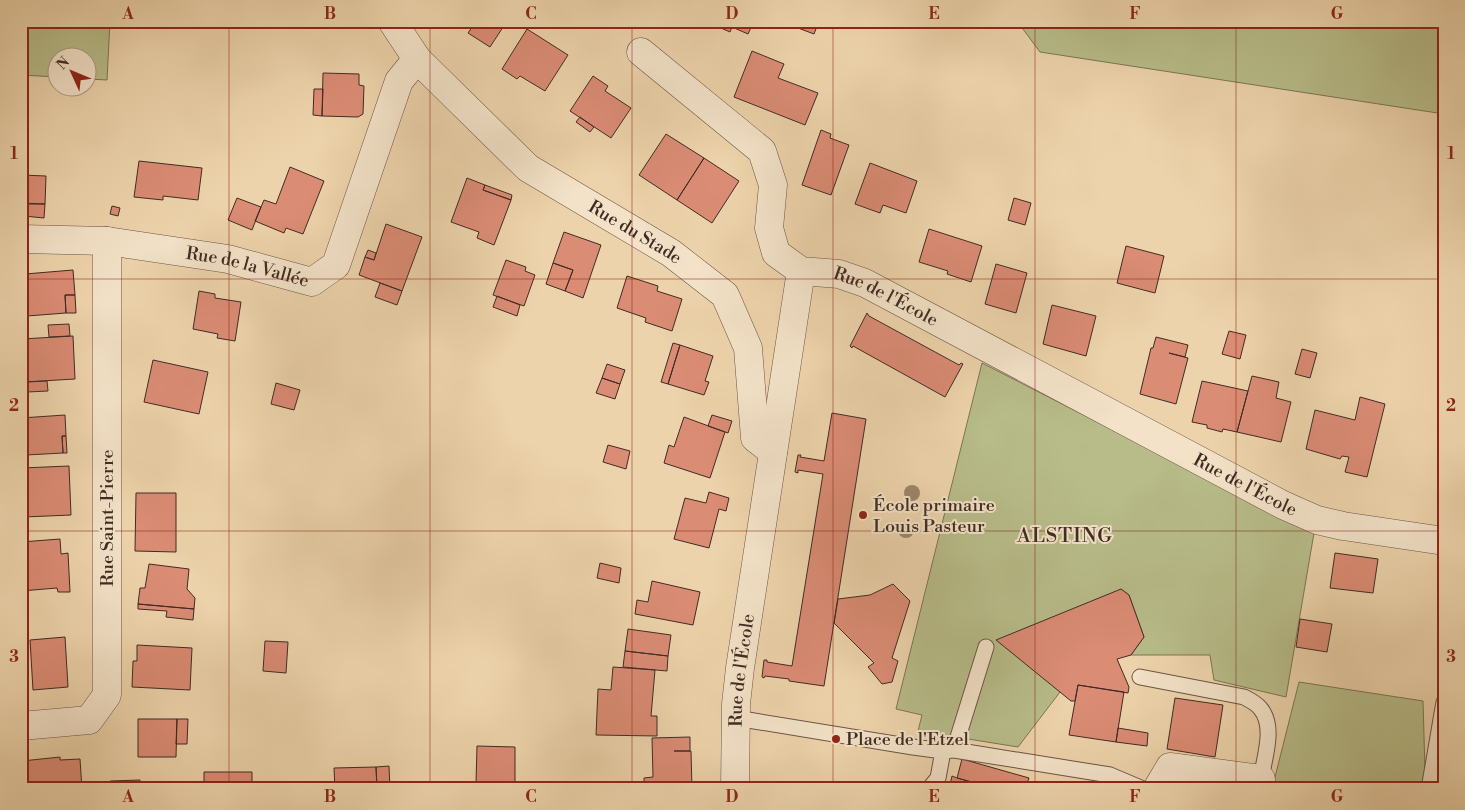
<svg xmlns="http://www.w3.org/2000/svg" width="1465" height="810" font-family="'Libre Bodoni',serif">
<rect width="100%" height="100%" fill="#edd3ab"/>
<filter id="stains"><feTurbulence type="fractalNoise" baseFrequency=".004" numOctaves="4"/><feColorMatrix values="0 0 0 0 .2 0 0 0 0 .09 0 0 0 0 .02 0 0 0 .5 -.17"/></filter>
<radialGradient id="worn" r=".72"><stop offset=".6" stop-color="#630" stop-opacity="0"/><stop offset="1" stop-color="#630" stop-opacity=".3"/></radialGradient>
<path fill="#b7bc89" stroke="#7c7456" d="M21,21H110L107,80L88,79V58H58L57,77L21,75Z
M1017,21H1444V114L1040,52Z
M982,363L1314,533L1286,697L1214,680L1210,655H1131L1144,637L1129,595L1121,589L1060,692L1018,747L918,731L922,715L896,709Z
M1299,682L1423,701L1425,771L1421,789H1272Z"/>
<path fill="#db8c75" stroke="#402b23" d="M463,21H507L490,47L468,33L472,27Z
M716,21H754L748,34L732,27L730,32L714,25Z
M780,21H801L798,28Z
M801,21H819L814,34L798,28Z
M527,29L568,55L545,91L520,76L517,79L502,69Z
M752,51L784,64L778,78L818,93L805,125L734,97Z
M323,73L359,74V85L364,86L363,114L358,117L322,116Z
M593,76L608,86L605,91L631,108L611,138L570,111Z
M314,89H323L322,116L313,115Z
M580,117L594,127L590,132L576,122Z
M821,130L831,134L830,138L849,145L831,195L802,185Z
M666,134L704,158L677,200L639,175Z
M704,158L739,181L712,223L677,200Z
M139,161L202,168L198,200L163,196V200L134,197Z
M870,163L917,181L906,213L883,205L880,213L855,204Z
M290,167L324,181L303,234L286,228L284,233L255,221L264,200L276,204Z
M21,175L46,176L45,204L21,203Z
M467,178L485,185L483,190L511,200L494,245L477,238L479,232L451,222Z
M485,185L512,195L511,200L483,190Z
M237,198L261,207L252,230L228,220Z
M1014,198L1031,203L1025,225L1008,220Z
M24,204H45L44,218L24,216Z
M112,206L120,208L118,216L110,214Z
M386,224L422,237L402,291L359,275L365,257L374,260Z
M929,229L982,246L971,282L947,274L948,271L919,262Z
M564,232L601,245L583,298L565,291L573,270L553,263Z
M1126,246L1164,256L1155,293L1117,283Z
M368,250L376,253L374,260L365,257Z
M506,260L526,267L525,271L535,275L524,306L493,295Z
M553,263L573,270L565,291L546,284Z
M996,264L1027,273L1016,313L985,304Z
M73,270L75,295H65L66,313L27,316L25,274Z
M627,276L658,286L657,291L682,299L672,331L645,322L646,318L617,308Z
M380,283L402,291L397,305L375,297Z
M199,291L215,294V298L241,302L235,341L217,338L218,334L193,329Z
M65,295H75L76,313H66Z
M497,296L520,305L517,316L493,307Z
M1052,305L1096,316L1086,356L1043,344Z
M867,313L869,316L959,365L961,363L963,364L945,397L853,346L852,348L850,346Z
M69,324L70,336L49,337L48,325Z
M1229,331L1246,335L1240,359L1222,354Z
M73,336L75,379L24,382L22,339Z
M1156,337L1188,345L1185,357L1169,353L1188,358L1176,404L1140,394L1151,348H1153Z
M673,343L680,345L668,384L661,382Z
M680,345L713,356L705,381L709,382L704,395L668,384Z
M1302,349L1317,353L1310,378L1295,374Z
M153,360L208,372L199,414L144,402Z
M607,364L625,370L620,384L602,378Z
M1252,376L1279,382L1276,398L1291,402L1281,442L1237,432Z
M602,378L620,384L615,399L596,393Z
M47,381L48,391L27,392L26,382Z
M1202,381L1248,391L1237,432L1223,429L1222,432L1207,428V425L1192,422Z
M276,383L300,390L294,410L271,404Z
M1360,397L1385,404L1367,477L1345,472L1349,457L1342,456L1340,459L1306,449L1315,410L1355,420Z
M832,413L866,419L824,686L789,681V679L765,676L764,678L762,677L764,660H767V662L792,666L823,474L798,470V473L795,472L798,455H801L800,457L824,461Z
M65,415L66,436H62L63,453L26,455L25,438H21V418Z
M712,415L732,421L728,433L708,426Z
M684,417L725,432L710,478L664,463L669,445L674,447Z
M62,436H66L67,453H63Z
M608,445L630,451L626,469L603,462Z
M69,466L71,515L24,517L22,468Z
M709,492L729,498L726,511L719,509L709,548L674,539L685,498L706,503Z
M136,493H176V552L135,551Z
M60,539L61,554L68,553L70,592H58L57,588L21,591V542Z
M1335,553L1378,559L1373,593L1330,588Z
M600,563L621,568L619,583L597,578Z
M149,564L189,569L187,589L195,598L194,609L138,604L140,588H145Z
M652,581L700,592L693,625L635,614L637,600L648,602Z
M893,584L910,601L892,658L898,661L892,682L882,684L868,667L874,663L834,623L838,599L870,595Z
M1121,589L1129,595L1144,637L1131,655L1117,659L1129,687L1128,693L1078,685L1075,701H1071L996,640Z
M138,604L194,609L193,620L166,617L167,611L138,609Z
M1300,619L1332,624L1327,652L1296,647Z
M628,629L671,635L668,656L625,651Z
M65,637L68,687L33,690L30,640Z
M265,641L288,642L286,673L263,671Z
M137,645L192,648L190,690L132,687L133,661H137Z
M625,651L668,656L667,671L623,667Z
M613,667L655,670L651,716H657V736L596,735L598,689L611,690Z
M1078,685L1124,692L1116,742L1069,735Z
M1175,698L1223,705L1215,757L1167,749Z
M138,719H177L176,757H138Z
M177,719H188L187,744H176Z
M1118,728L1148,733L1147,746L1116,742Z
M690,737V751H674H691L692,789H644V778L653,777L652,738Z
M477,746L515,747V784H476Z
M60,757V760L80,759L82,789H25L22,761Z
M962,759L1029,778L1025,789H997L957,778Z
M389,766L390,789H377L376,767Z
M376,767L377,789H335L334,768Z
M204,772H252V789H204Z
M952,776L957,778L997,789H949Z
M140,780V789H110V781Z"/>
<g fill="none" stroke-linecap="round" stroke-linejoin="round">
<g stroke="#6b5545" stroke-width="17">
<path id="lane" d="M1140,677L1244,697C1250,700 1256,703 1260,708C1276,726 1264,758 1261,779
M736,718L913,747L943,751L954,750L1110,775L1143,789
M954,750L986,647
M929,789L938,778L943,751
M1429,789L1444,702"/>
</g>
<g stroke="#6b5545" stroke-width="29">
<g id="street">
<path id="s1" d="M392,21L417,59L528,168L671,253L725,295L748,348L755,438L773,452"/>
<path id="s2" d="M641,52L762,151L773,185L769,228L776,253L801,271L839,274L865,283L1283,505L1317,520L1343,526L1444,541"/>
<path id="s3" d="M21,239L107,241L228,259L312,282L336,265L399,81L417,59"/>
<path d="M21,726L89,720L107,695V241"/>
<path id="s4" d="M735,789L736,704L740,668L801,271"/>
<path d="M1157,789L1170,767L1261,779"/>
</g>
</g>
<use href="#lane" stroke="#f3e2c8" stroke-width="15"/>
<use href="#street" stroke="#f3e2c8" stroke-width="28"/>
</g>
<g fill="#9b876b">
<circle cx="912" cy="493" r="8"/>
<circle cx="906" cy="530" r="8"/>
</g>
<path fill="none" stroke="#8f2418" stroke-width="1" stroke-opacity="0.55" d="M229,21V789M430,21V789M632,21V789M833,21V789M1035,21V789M1236,21V789M21,279H1444M21,531H1444"/>
<g fill="#8f2418" stroke="#f3e2c8" stroke-width="2">
<circle cx="863" cy="515" r="5"/>
<circle cx="836" cy="739" r="5"/>
</g>
<g text-anchor="middle" stroke-width="4" stroke-linejoin="round" paint-order="stroke">
<g font-size="18" fill="#402b23" stroke="#f3e2c8">
<text dy="6" stroke="none"><textPath href="#s1" startOffset="326">Rue du Stade</textPath></text>
<text dy="6" stroke="none"><textPath href="#s3" startOffset="229">Rue de la Vallée</textPath></text>
<text dy="6" stroke="none"><textPath href="#s2" startOffset="382">Rue de l'École</textPath></text>
<text dy="6" stroke="none"><textPath href="#s2" startOffset="788">Rue de l'École</textPath></text>
<text transform="translate(107 518) rotate(-90)" y="6">Rue Saint-Pierre</text>
<text dy="6" stroke="none"><textPath href="#s4" startOffset="119">Rue de l'École</textPath></text>
</g>
<g font-size="18" fill="#402b23" stroke="#f3e2c8" text-anchor="start">
<text x="873" y="511">École primaire<tspan x="873" dy="21">Louis Pasteur</tspan></text>
<text x="846" y="745">Place de l'Etzel</text>
</g>
<g font-size="20" letter-spacing="1" fill="#402b23" stroke="#f3e2c8">
<text x="1065" y="542">ALSTING</text>
</g>
</g>
<rect width="1465" height="810" fill="none" stroke="#edd3ab" stroke-width="55"/>
<g transform="translate(72 72) rotate(314)"><circle r="24" fill="#f3e2c8" stroke="#ab9986"/>
<path d="M0-4L9 19L0 12L-9 19Z" fill="#8f2418"/>
<text y="-8" font-size="14" font-weight="bold" text-anchor="middle" fill="#402b23">N</text>
</g>
<rect x="28" y="28" width="1410" height="754" fill="none" stroke="#8f2418" stroke-width="2"/>
<g font-size="16" text-anchor="middle" font-weight="bold" fill="#8f2418">
<text x="128" y="19">A</text>
<text x="330" y="19">B</text>
<text x="531" y="19">C</text>
<text x="732" y="19">D</text>
<text x="934" y="19">E</text>
<text x="1135" y="19">F</text>
<text x="1337" y="19">G</text>
<text x="14" y="159">1</text>
<text x="1451" y="159">1</text>
<text x="14" y="411">2</text>
<text x="1451" y="411">2</text>
<text x="14" y="662">3</text>
<text x="1451" y="662">3</text>
<text x="128" y="802">A</text>
<text x="330" y="802">B</text>
<text x="531" y="802">C</text>
<text x="732" y="802">D</text>
<text x="934" y="802">E</text>
<text x="1135" y="802">F</text>
<text x="1337" y="802">G</text>
</g>
<rect width="100%" height="100%" filter="url(#stains)"/>
<rect width="100%" height="100%" fill="url(#worn)"/>
</svg>
